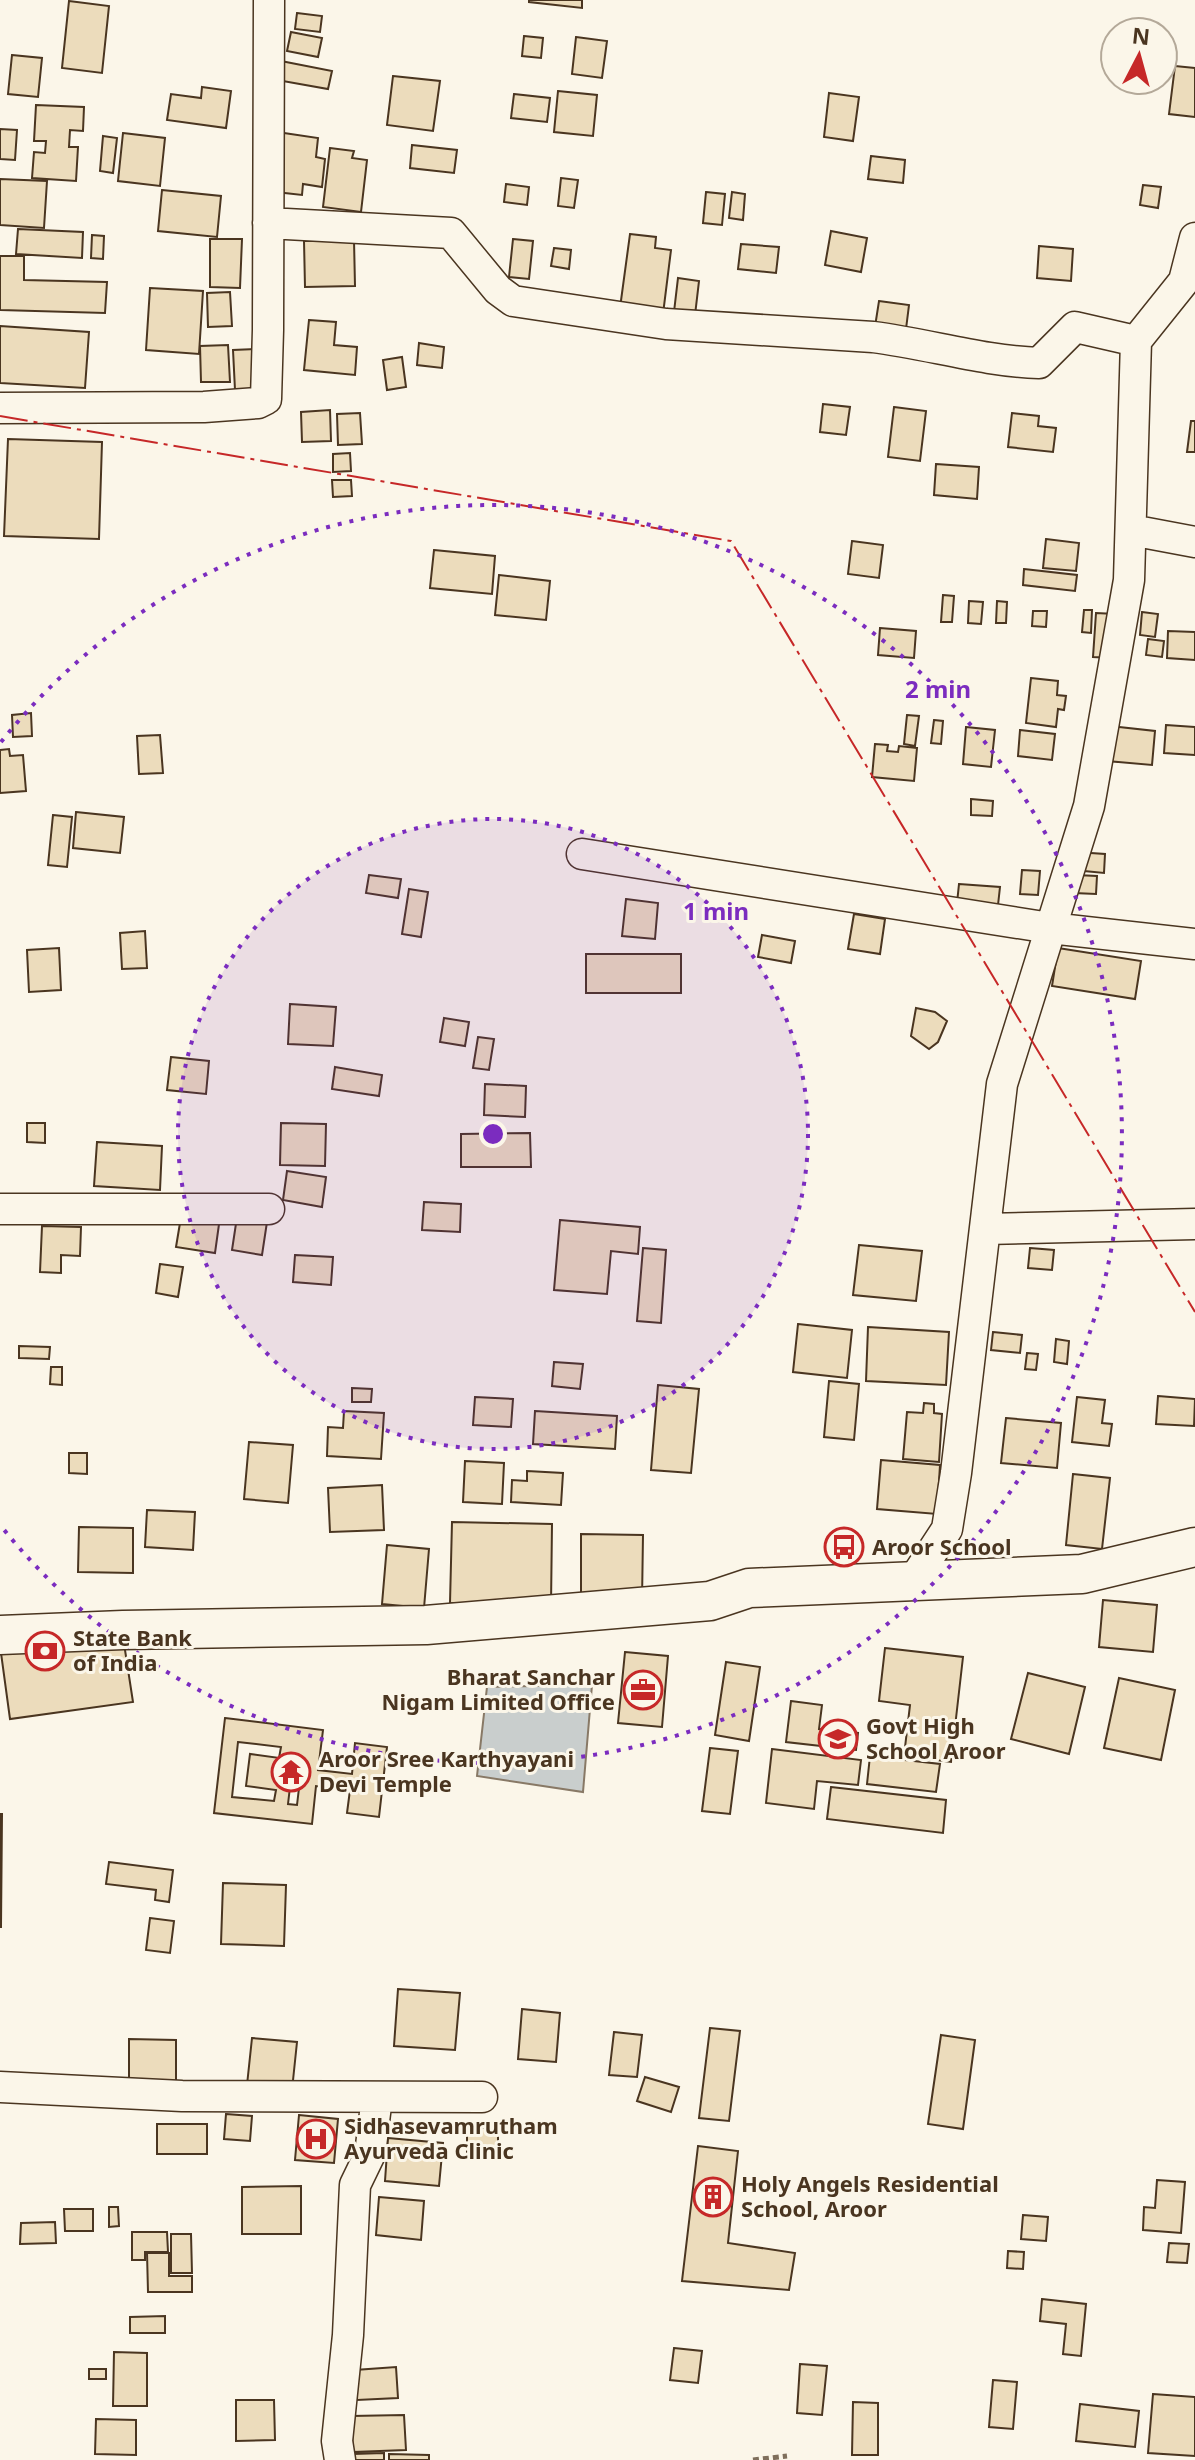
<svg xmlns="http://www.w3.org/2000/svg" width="1195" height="2460" font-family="'Noto Sans',sans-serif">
<rect width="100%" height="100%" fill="#fbf6e9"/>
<path fill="#c9cecd" stroke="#887966" stroke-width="2" d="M592,1685L583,1792L477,1776L487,1687Z"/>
<path fill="#ecdcbc" stroke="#4a3520" stroke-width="2" fill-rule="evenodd" d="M529,0H582V8L529,2Z
M69,1L109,6L102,73L62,68Z
M297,13L322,16L320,32L295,29Z
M291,32L322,38L318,57L287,51Z
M524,36L543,38L541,58L522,56Z
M576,37L607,41L602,78L572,74Z
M12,55L42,58L38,97L8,94Z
M281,61L332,71L328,89L277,80Z
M1175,66L1195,68V117L1169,114Z
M393,76L440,81L433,131L387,125Z
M202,87L231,91L226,128L167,120L171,94L201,98Z
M558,91L597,95L593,136L554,132Z
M829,93L859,97L853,141L824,137Z
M514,94L550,98L547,122L511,118Z
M36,105L84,107L83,131L70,130L69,147H78L76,181L32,178L34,152L45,153L46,141H34Z
M0,129L17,130L15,160L0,159Z
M123,133L165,138L160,186L118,181Z
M284,133L318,138L316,157L325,159L322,187L303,184L302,195L276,192Z
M103,136L117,138L113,173L100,171Z
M412,145L457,150L454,173L410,168Z
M330,148L354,151L352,158L367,160L361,212L323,207Z
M871,156L905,160L903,183L868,179Z
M561,178L578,180L574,208L558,206Z
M0,179L47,181L44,228L0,225Z
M506,184L529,187L527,205L504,202Z
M1143,185L1161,187L1158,208L1140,205Z
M162,190L221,196L217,237L158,231Z
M706,192L725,194L722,225L703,223Z
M732,192L745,194L743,220L729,218Z
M18,229L83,232L82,258L16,254Z
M831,231L867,238L861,272L825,265Z
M630,234L656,237L655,248L671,250L663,314L620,308Z
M92,235L104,236L103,259L91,258Z
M210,239H242L240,288L210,287Z
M513,239L533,241L529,279L509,277Z
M354,240L355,286L305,287L304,241Z
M741,244L779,247L776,273L738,269Z
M1039,246L1073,249L1071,281L1037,278Z
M554,248L571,250L569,269L551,266Z
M0,256H24V280L107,282L105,313L0,310Z
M678,278L699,281L695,315L674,312Z
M150,288L203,291L199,354L146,350Z
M230,292L232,326L208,327L207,293Z
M879,301L909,305L905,337L874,333Z
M309,320L336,322L334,345L357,347L355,375L304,370Z
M0,326L89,332L85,388L0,383Z
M419,343L444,347L442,368L417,365Z
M228,345L230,382H201L200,346Z
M258,349L260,389L235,390L233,350Z
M402,357L406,387L387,390L383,360Z
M823,404L850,407L846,435L820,432Z
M894,407L926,411L920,461L888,457Z
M330,410L331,441L302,442L301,412Z
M360,413L362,444L338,445L337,414Z
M1012,413L1039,416L1038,426L1056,428L1053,452L1008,447Z
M1191,421H1195V452H1187Z
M8,439L102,442L99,539L4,536Z
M350,453L351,471L333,472V454Z
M936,464L979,467L977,499L934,495Z
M332,480H351L352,496L333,497Z
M1046,539L1079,543L1076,571L1043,568Z
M852,541L883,545L879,578L848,574Z
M434,550L495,556L492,594L430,588Z
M1024,569L1077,575L1075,591L1023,585Z
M499,575L550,581L546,620L495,615Z
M943,595L954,596L952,622H941Z
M969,601L983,602L981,624L968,623Z
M997,601L1007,602L1006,623H996Z
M1084,610H1092L1091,633L1082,632Z
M1033,611H1047L1046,627L1032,626Z
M1142,612L1158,614L1155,637L1140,635Z
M1096,613L1115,614L1112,658L1093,657Z
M880,628L916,631L914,658L878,655Z
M1168,631L1195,632V660L1167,658Z
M1148,639L1164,641L1162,657L1146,655Z
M1031,678L1058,681L1057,695L1066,696L1064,710L1058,709L1056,727L1026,723Z
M31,713L32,736L13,737L12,715Z
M907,715L919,716L915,746L904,744Z
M934,720L943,721L941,744L931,743Z
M1166,725L1195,727V755L1164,753Z
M1110,726L1155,731L1152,765L1107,761Z
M966,727L995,730L991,767L963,764Z
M1020,730L1055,734L1052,760L1018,756Z
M160,735L163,773L139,774L137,736Z
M875,744L888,745L887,751L898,752L899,746L917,748L914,781L872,777Z
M9,749L10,756L23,755L26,791L0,793V750Z
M971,799L993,801L992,816L971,815Z
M76,812L124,817L120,853L73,848Z
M53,815L72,817L67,867L48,865Z
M1076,852L1105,854L1104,873L1074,870Z
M1022,870L1040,871L1038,895L1020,894Z
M369,875L401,879L398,898L366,893Z
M1076,875L1097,876L1096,894L1074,893Z
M959,884L1000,887L998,905L957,903Z
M409,889L428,892L421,937L402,934Z
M626,899L658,903L655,939L622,936Z
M854,914L885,919L880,954L848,949Z
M145,931L147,968L122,969L120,933Z
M762,935L795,941L791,963L758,957Z
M59,948L61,990L29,992L27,950Z
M1058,948L1141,961L1135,999L1052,986Z
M586,954H681V993H586Z
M290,1004L336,1007L333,1046L288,1044Z
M916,1008L935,1012L947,1021L938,1042L929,1049L911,1036Z
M444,1018L469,1022L465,1046L440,1042Z
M478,1037L494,1039L489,1070L473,1068Z
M171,1057L209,1061L206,1094L167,1090Z
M335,1067L382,1075L379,1096L332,1089Z
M485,1084L526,1086L525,1117L484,1115Z
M27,1123H45V1143L27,1142Z
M281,1123L326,1124L325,1166L280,1165Z
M530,1133L531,1167H461V1134Z
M97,1142L162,1146L160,1190L94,1186Z
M287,1171L326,1177L322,1207L283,1200Z
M424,1202L461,1204L460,1232L422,1230Z
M182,1211L220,1217L215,1253L176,1247Z
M237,1217L267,1222L262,1255L232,1250Z
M560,1220L640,1227L638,1254L611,1251L607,1294L554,1290Z
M42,1226L81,1227L80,1256L61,1255V1273L40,1272Z
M859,1245L922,1251L916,1301L853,1295Z
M643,1248L666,1250L661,1323L637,1321Z
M1030,1248L1054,1250L1052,1270L1028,1268Z
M295,1255L333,1257L331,1285L293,1282Z
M160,1264L183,1267L178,1297L156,1293Z
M798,1324L852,1330L847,1378L793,1372Z
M868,1327L949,1332L946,1385L866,1381Z
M993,1332L1022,1335L1020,1353L991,1350Z
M1056,1339L1069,1341L1067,1364L1054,1362Z
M19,1346L50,1347L49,1359L19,1358Z
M1027,1353L1038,1354L1036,1370L1025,1369Z
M554,1362L583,1364L580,1389L552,1386Z
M51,1367H62V1385L50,1384Z
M829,1381L859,1384L854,1440L824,1437Z
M658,1385L699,1389L691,1473L651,1470Z
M352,1388L372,1389L371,1402H352Z
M1158,1396L1195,1399L1194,1426L1156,1424Z
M475,1397L513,1399L511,1427L473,1425Z
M1077,1397L1105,1400L1102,1423L1112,1424L1109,1446L1072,1442Z
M924,1403L934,1404V1413L942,1414L939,1462L903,1459L907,1412L923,1413Z
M344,1411L384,1413L381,1459L327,1456L328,1427L343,1428Z
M535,1411L617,1416L615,1449L533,1444Z
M1006,1418L1061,1423L1057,1468L1001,1463Z
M249,1442L293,1445L288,1503L244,1499Z
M69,1453H87V1474L69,1473Z
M881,1460L940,1465L937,1514L877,1509Z
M465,1461L504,1463L502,1504L463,1502Z
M527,1471L563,1473L561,1505L511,1502L512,1480L527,1481Z
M1073,1474L1110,1478L1102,1549L1066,1545Z
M382,1485L384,1530L330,1532L328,1488Z
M147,1510L195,1512L193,1550L145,1547Z
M452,1522L552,1524L551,1605L450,1603Z
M79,1527L133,1528V1573L78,1572Z
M581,1534L643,1535L642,1601L581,1600Z
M387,1545L429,1549L424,1608L382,1604Z
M1103,1600L1157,1605L1153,1652L1099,1647Z
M123,1637L133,1702L10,1719L1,1653Z
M885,1648L963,1657L951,1762L904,1756L910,1705L879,1701Z
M625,1652L668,1656L662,1727L618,1723Z
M726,1662L760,1667L749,1741L715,1735Z
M1028,1673L1085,1687L1069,1754L1011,1739Z
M1119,1678L1175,1690L1161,1760L1104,1748Z
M791,1701L822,1705L819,1729L858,1733L856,1750L786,1742Z
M225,1718L323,1730L318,1770L352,1774L355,1743L387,1747L379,1817L347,1813L350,1790L316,1786L312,1824L214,1813ZM238,1742L281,1747L279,1758L250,1754L246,1786L276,1790L274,1801L232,1797ZM290,1787L299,1788L297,1805L288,1804Z
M710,1748L738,1751L730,1814L702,1811Z
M772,1749L861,1760L858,1785L817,1781L814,1809L766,1803Z
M870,1756L940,1764L936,1792L867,1784Z
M831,1787L946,1800L943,1833L827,1819Z
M0,1814H2L1,1927H0Z
M109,1862L173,1870L169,1902L155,1900L156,1890L106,1884Z
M223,1883L286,1885L284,1946L221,1944Z
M150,1918L174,1921L170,1953L146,1950Z
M398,1989L460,1993L455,2050L394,2046Z
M522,2009L560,2013L556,2062L518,2059Z
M710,2028L740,2031L729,2121L699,2118Z
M614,2032L642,2035L637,2077L609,2075Z
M941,2035L975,2040L963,2129L928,2124Z
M252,2038L297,2042L292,2090L247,2085Z
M129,2039L176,2040V2082H129Z
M645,2077L679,2087L671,2112L637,2101Z
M226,2114L252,2116L250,2141L224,2139Z
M299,2115L338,2119L334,2163L295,2160Z
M157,2124H207V2154H157Z
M467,2128H498V2160H467Z
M388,2138L443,2143L439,2186L385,2181Z
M698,2146L738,2151L728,2243L795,2253L789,2290L682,2281Z
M1157,2180L1185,2182L1181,2233L1143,2230L1144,2207L1155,2208Z
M301,2186V2234H242V2187Z
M379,2197L424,2201L421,2240L376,2235Z
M109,2207H118L119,2226L109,2227Z
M64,2209H93V2231H65Z
M1023,2215L1048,2217L1046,2241L1021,2239Z
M55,2222L56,2243L20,2244L21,2223Z
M132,2232H167L168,2252H145V2260H132Z
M171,2234H191L192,2273H171Z
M1169,2243L1189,2244L1187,2263L1167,2262Z
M1008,2251L1024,2252L1023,2269L1007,2268Z
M147,2253H169V2276H192V2292H148Z
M1042,2299L1086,2304L1081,2356L1063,2354L1066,2324L1040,2321Z
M165,2316V2333H130V2317Z
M674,2348L702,2351L698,2383L670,2380Z
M114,2352L147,2353V2406H113Z
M800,2364L827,2366L822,2415L797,2413Z
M396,2367L398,2398L357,2400L355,2370Z
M89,2369H106V2379H89Z
M993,2380L1017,2382L1013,2429L989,2427Z
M1153,2394L1195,2397V2456L1148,2453Z
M236,2400H274L275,2440L236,2441Z
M853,2402L878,2403V2455H852Z
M1080,2404L1139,2411L1135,2447L1076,2441Z
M404,2415L406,2450L353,2452L351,2416Z
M96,2419L136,2420V2455L95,2454Z
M384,2453V2460H353V2454Z
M389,2454L429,2455V2460H389Z"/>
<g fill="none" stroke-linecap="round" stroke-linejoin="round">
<g stroke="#4a3520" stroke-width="33">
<path id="minor" d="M268,223L451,233L498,290L513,301L666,324L873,337C929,344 982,361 1039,363L1075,327L1136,341
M0,408L204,407L258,403L266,399L268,330L269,0
M1131,530L1195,542
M582,854L1050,928L1195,944
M0,1209H269
M985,1229L1195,1224
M913,1581L947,1529L956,1473L1002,1084L1089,806L1129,580L1136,341L1184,281L1195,238
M0,2087L182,2096L482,2097
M340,2460L337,2441L348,2335L355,2185L370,2154L377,2097"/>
</g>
<g stroke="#4a3520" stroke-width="41">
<path id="major" d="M0,1635L123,1630L426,1625L710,1601L749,1588L1082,1574L1195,1547"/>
</g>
<path stroke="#7f6f5c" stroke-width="5" stroke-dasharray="6 4" stroke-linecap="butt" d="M753,2460L787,2456"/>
<use href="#minor" stroke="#fbf6e9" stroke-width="30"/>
<use href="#major" stroke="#fbf6e9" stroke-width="38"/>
<path stroke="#c62828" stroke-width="2" stroke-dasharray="28 6 4 6" stroke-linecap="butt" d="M0,416L731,541L1195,1312"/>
</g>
<circle cx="493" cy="1134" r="315" fill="#7b2cbf" fill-opacity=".12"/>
<g fill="none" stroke="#7b2cbf" stroke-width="4" stroke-dasharray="4 8">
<circle cx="493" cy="1134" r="315"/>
<path d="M1 742A629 629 0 1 1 1 1526"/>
</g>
<defs>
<g id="bus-ring" transform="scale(2)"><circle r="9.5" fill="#fbf6e9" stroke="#c62828" stroke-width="1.5"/><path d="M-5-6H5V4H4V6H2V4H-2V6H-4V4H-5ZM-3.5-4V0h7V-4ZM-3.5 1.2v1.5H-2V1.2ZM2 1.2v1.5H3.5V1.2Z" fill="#c62828"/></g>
<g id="bank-ring" transform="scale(2)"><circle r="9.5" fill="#fbf6e9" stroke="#c62828" stroke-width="1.5"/><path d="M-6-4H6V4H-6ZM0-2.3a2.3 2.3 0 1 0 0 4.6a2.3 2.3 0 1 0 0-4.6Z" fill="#c62828"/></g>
<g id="office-ring" transform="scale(2)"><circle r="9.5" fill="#fbf6e9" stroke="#c62828" stroke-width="1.5"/><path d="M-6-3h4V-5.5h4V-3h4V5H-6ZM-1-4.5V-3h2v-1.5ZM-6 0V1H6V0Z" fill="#c62828"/></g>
<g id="school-ring" transform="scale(2)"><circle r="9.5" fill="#fbf6e9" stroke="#c62828" stroke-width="1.5"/><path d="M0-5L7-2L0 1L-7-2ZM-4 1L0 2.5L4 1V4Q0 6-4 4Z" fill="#c62828"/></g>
<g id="temple-ring" transform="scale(2)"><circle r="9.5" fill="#fbf6e9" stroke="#c62828" stroke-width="1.5"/><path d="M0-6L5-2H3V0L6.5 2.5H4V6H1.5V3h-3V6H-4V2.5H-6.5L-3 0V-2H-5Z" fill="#c62828"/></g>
<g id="hospital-ring" transform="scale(2)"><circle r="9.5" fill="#fbf6e9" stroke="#c62828" stroke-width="1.5"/><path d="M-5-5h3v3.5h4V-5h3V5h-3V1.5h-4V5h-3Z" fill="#c62828"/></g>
<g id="building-ring" transform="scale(2)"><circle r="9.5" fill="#fbf6e9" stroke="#c62828" stroke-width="1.5"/><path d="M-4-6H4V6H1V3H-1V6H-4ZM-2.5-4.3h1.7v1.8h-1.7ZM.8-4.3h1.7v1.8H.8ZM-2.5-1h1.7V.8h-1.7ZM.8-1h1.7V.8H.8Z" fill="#c62828"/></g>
</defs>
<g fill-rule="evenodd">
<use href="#bus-ring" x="844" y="1547"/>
<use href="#bank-ring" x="45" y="1651"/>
<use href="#office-ring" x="643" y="1690"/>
<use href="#school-ring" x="838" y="1739"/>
<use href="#temple-ring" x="291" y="1772"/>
<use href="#hospital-ring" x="316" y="2139"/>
<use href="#building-ring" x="713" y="2197"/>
</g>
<g text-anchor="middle" stroke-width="6" stroke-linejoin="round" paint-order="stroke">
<g font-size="22" font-weight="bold" fill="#4a3520" stroke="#fbf6e9" text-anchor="start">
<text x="872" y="1555">Aroor School</text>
<text x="73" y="1646">State Bank<tspan x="73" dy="25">of India</tspan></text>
<text x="615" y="1685" text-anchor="end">Bharat Sanchar<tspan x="615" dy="25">Nigam Limited Office</tspan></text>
<text x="866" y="1734">Govt High<tspan x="866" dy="25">School Aroor</tspan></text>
<text x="319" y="1767">Aroor Sree Karthyayani<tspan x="319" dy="25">Devi Temple</tspan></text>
<text x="344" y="2134">Sidhasevamrutham<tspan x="344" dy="25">Ayurveda Clinic</tspan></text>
<text x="741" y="2192">Holy Angels Residential<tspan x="741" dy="25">School, Aroor</tspan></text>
</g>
</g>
<circle cx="493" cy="1134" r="12" fill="#7b2cbf" stroke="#fbf6e9" stroke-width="4"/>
<g font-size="24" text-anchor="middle" font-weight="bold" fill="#7b2cbf" stroke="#fbf6e9" stroke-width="6" stroke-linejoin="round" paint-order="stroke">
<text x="938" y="698">2 min</text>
<text x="716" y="920">1 min</text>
</g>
<g transform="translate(1139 56) rotate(6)"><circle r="38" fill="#fbf6e9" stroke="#b4a999" stroke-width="2"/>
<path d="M0-6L14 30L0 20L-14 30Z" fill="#c62828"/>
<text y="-12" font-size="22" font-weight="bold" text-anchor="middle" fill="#4a3520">N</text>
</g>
</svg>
